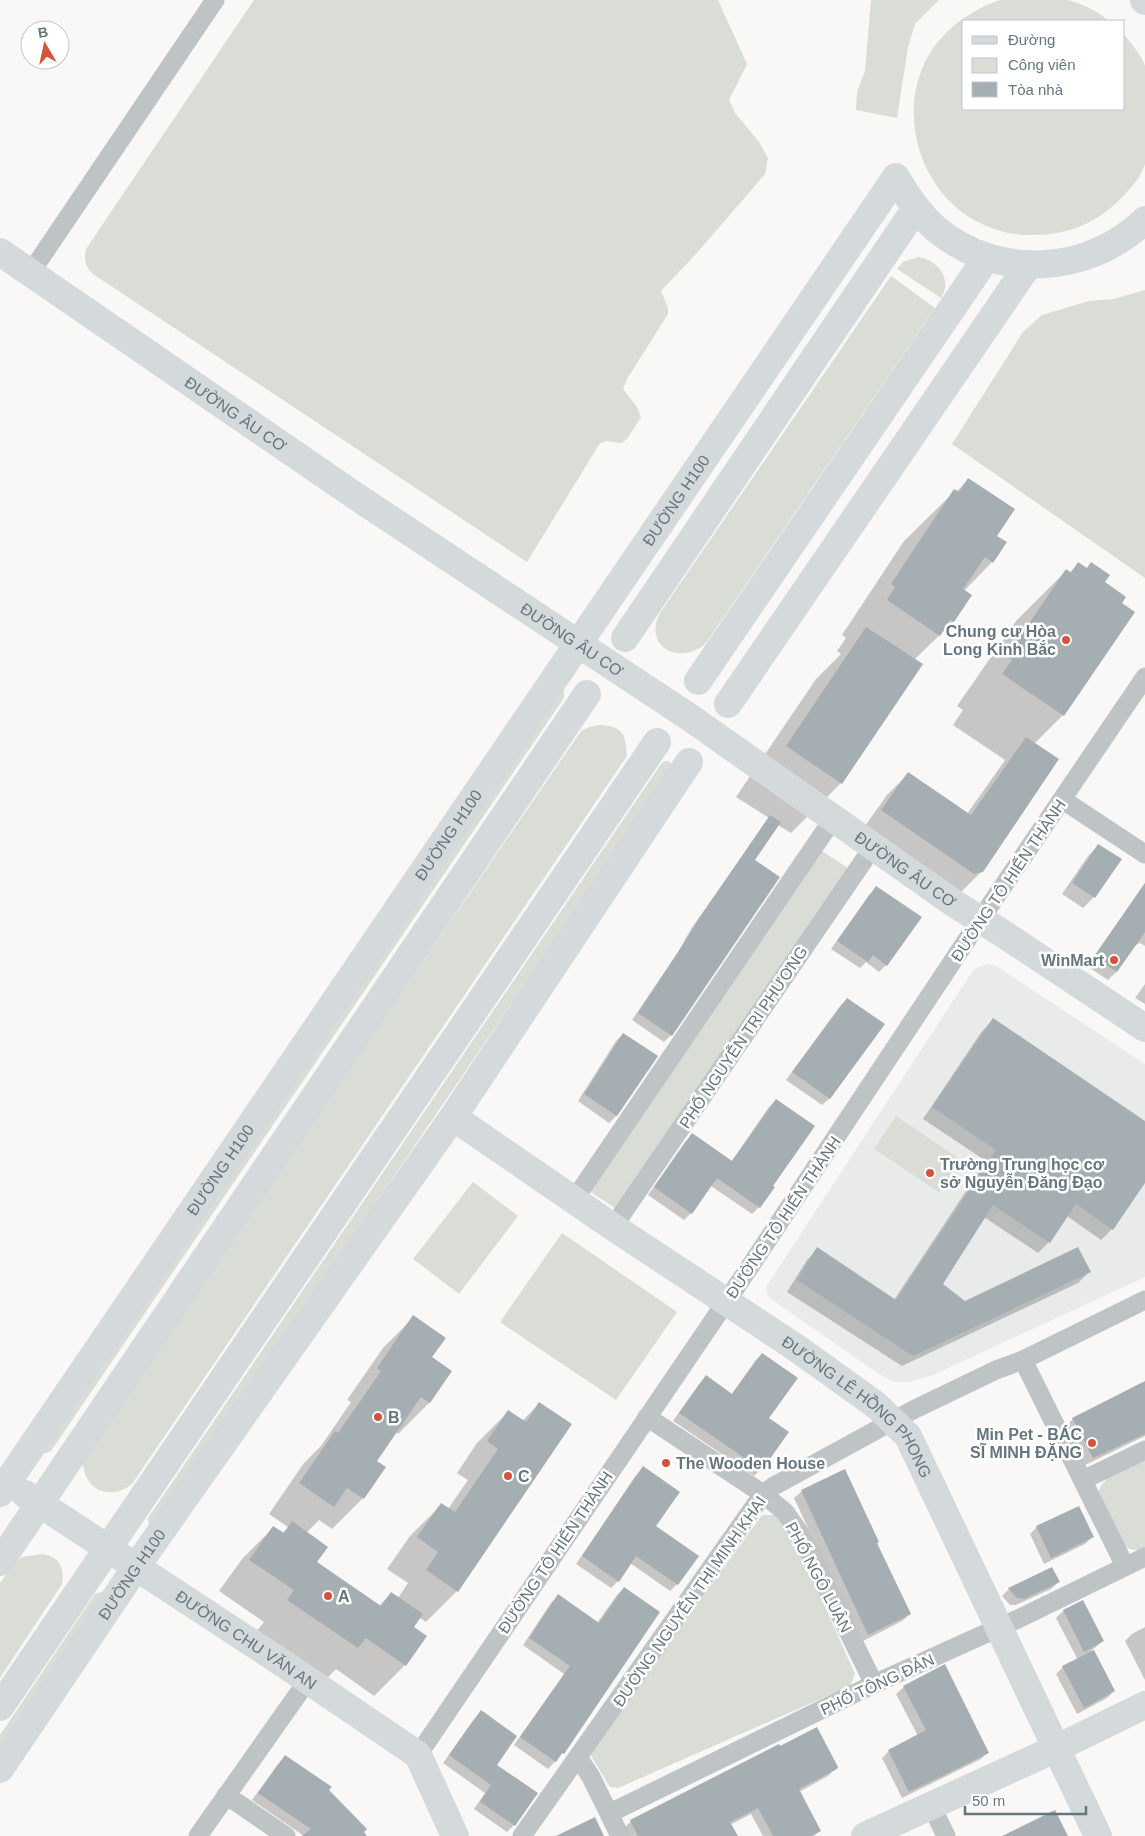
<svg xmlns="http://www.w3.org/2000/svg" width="1145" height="1836" font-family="Helvetica,sans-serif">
<rect width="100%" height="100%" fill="#f9f8f6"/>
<path fill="#e9eaea" d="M987,964L996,966L1145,1064V1277L933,1375L909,1382H894L879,1374L771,1299L767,1294L766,1287L974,969Z"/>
<path fill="#d9ddd6" d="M254,0H718L747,64L729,100L735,113L759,142L768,158L765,174L696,254L661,291L668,308V314L627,379L623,389L637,407L641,417L627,439L621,443L607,441L600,443L527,562L105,282C91,273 82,268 86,249Z
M871,0H939L915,24L908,47L897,118L856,110L857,92L865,71Z
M1000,0H1068C1083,4 1097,11 1109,21H964V109H1124V34C1131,44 1141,54 1145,66C1145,72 1145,82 1145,88C1145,110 1145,131 1145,153C1145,156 1145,161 1145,164C1141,180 1117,204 1104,213C1084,228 1059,235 1034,235C1009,236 986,228 966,215C908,175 894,84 946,33C962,17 980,7 1000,0Z
M918,257C938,260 953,279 941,298L897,269L903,262Z
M891,276L935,308L706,643C682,666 642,648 660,613Z
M1145,290V578L952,444L1023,332L1042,315L1089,301L1113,299Z
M562,689L564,691V698L51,1451L46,1453H43Z
M599,725C623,726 626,734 627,756L132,1484C111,1501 84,1491 83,1462L150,1360L581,731L589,727Z
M665,761H668L671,763V770L157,1523L149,1525L148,1518L661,764Z
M822,851L848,868L615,1208L589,1191Z
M896,1116L961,1160L939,1192L874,1149Z
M473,1182L518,1216L459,1294L413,1259Z
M562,1233L677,1312L616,1400L500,1322Z
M1145,1459V1549C1136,1551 1130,1550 1122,1545L1098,1493C1104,1473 1128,1467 1145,1459Z
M762,1515H777L805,1562L855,1674L850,1686L618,1788L610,1787L591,1756L592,1749Z
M42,1554C59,1556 65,1568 62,1584L0,1678V1583L14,1563L22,1557Z
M104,1591L0,1754V1735L95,1594Z"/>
<path fill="#0003" d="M968,480L995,536L992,562L964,591L971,595L953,622L914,660L841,783L791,833L778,825L753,860L671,1035L664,1042L632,1020L678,952L691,929L769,818L736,797L816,679L841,654L837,651L846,638L842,635L904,541L955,491L956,492Z
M1078,564L1086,569L1091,564L1103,583L1120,603L1063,715L1034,744L982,871L960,893L860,833L887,795L908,774L967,814L1005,760L953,725L963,710L957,706L1016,621L1066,571L1069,573Z
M1099,845L1120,860L1094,897L1083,908L1062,894L1088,856Z
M1145,883V946L1140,943L1134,946L1116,972L1108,980L1087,966Z
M877,888L886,965L879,972L866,962L860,968L831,949L869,895Z
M1145,984V1004L1135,998Z
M847,999L830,1098L822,1105L786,1080L840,1006Z
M993,1020L1145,1122V1181L1112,1229L1101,1240L1067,1216L1049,1242L1038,1253L984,1217L941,1285L965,1302L1089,1272L1078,1283L902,1366L787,1292L807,1260L817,1249L894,1300L986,1161L923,1119L982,1031Z
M623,1034L656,1057L616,1116L609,1123L578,1101L616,1041Z
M776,1100L771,1186L759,1207L752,1214L711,1186L691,1213L684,1220L648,1195L685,1142L692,1135L731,1162L769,1107Z
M414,1317L431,1357L451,1371L429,1403L398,1434L396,1432L375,1461L384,1467L363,1498L332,1529L319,1520L306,1533L316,1562L379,1606L391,1593L398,1598L408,1583L387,1569L410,1536L441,1505L448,1509L468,1480L457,1473L477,1443L508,1412L522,1421L539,1404L457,1591L426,1622L420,1618L412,1627L405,1665L374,1696L336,1669L326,1679L257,1631L264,1622L219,1591L242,1559L273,1528L282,1534L288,1527L269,1514L304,1463L321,1446L351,1402L347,1400L383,1348Z
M762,1354L768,1418L761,1469L754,1476L673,1421L699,1384L706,1377L731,1395L755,1361Z
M1145,1383V1436L1085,1465L1066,1426L1073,1419Z
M643,1468L654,1526L677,1584L670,1591L630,1563L618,1581L611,1588L576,1564L636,1475Z
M802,1491L910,1614L902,1621L861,1642L794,1498Z
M1037,1527L1092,1537L1085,1544L1044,1564L1030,1534Z
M1052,1569L1058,1582L1051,1589L1016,1605H1010L1002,1596L1009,1589Z
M624,1588L563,1753L548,1769L514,1745L564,1674L523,1645L551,1603L558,1596L597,1623L617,1595Z
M1082,1602L1103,1641L1092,1650L1114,1691L1107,1698L1077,1714L1056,1674L1063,1667L1078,1660L1056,1618L1063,1611Z
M1145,1627V1680L1125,1641L1132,1634Z
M904,1687L988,1752L981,1759L902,1798L882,1758L889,1751L918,1736L896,1694Z
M481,1712L514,1825L507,1832L474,1809L485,1793L443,1763L474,1719Z
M285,1757L328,1790L365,1836H304L252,1800L278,1764Z
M836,1768L828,1776L799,1792L819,1831L814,1836H763L751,1814L730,1825L736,1836H628L624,1828L631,1821Z"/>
<path fill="#a5aeb3" d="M968,478L1015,509L997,536L1007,542L993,563L985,557L963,589L972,595L954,622L950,620L940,636L887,600L895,587L891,584L954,489L959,492Z
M1078,562L1087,568L1091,562L1110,575L1105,582L1126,597L1122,603L1135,612L1064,716L1002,674L1012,660L1007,656L1066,569L1071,573Z
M866,627L923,664L842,784L786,746Z
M1026,737L1059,759L983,872L974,874L881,810L908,772L971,815Z
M770,815L781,822L755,860L780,877L672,1036L638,1013L684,943L698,920Z
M1098,844L1122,859L1095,898L1072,883Z
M1145,883V932L1117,972L1094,957Z
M876,886L922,917L887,966L873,955L868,962L837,941Z
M847,998L885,1024L830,1099L792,1072Z
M993,1018L1145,1121V1183L1113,1230L1076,1204L1050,1243L993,1205L943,1284L965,1301L1078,1247L1091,1272L913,1356L797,1280L817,1247L896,1300L996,1150L932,1107Z
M623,1033L658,1056L617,1116L584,1094Z
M776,1099L815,1126L773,1186L775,1187L760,1208L717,1178L692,1214L654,1187L692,1133L732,1161Z
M413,1315L446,1338L432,1357L452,1371L430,1403L421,1397L377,1461L386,1467L364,1499L347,1488L334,1507L299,1483L335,1431L338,1433L381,1371L377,1368Z
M762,1353L798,1378L769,1418L789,1432L762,1470L679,1413L706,1375L732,1394Z
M1145,1381V1434L1093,1458L1072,1418Z
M539,1402L572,1424L458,1592L426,1570L438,1552L417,1537L441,1503L455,1512L498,1449L487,1441L508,1410L526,1422Z
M643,1466L680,1492L656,1526L699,1556L678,1585L636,1556L619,1582L582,1556Z
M845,1469L879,1542L877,1543L911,1614L868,1635L801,1490Z
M1079,1506L1094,1537L1051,1558L1036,1526Z
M292,1521L328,1547L317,1562L381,1606L391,1592L423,1614L414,1627L427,1636L406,1666L366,1638L358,1648L287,1600L294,1590L249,1560L273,1526L284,1533Z
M1052,1567L1060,1582L1024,1599L1017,1598L1008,1588Z
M624,1587L660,1612L564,1754L562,1753L556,1762L520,1737L570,1666L529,1638L558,1594L599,1623Z
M1083,1600L1104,1641L1084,1652L1063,1610Z
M1094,1650L1115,1691L1084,1708L1062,1666Z
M945,1664L989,1753L909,1792L888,1750L926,1730L903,1686Z
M481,1710L517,1736L497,1765L538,1793L515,1826L480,1802L491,1785L449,1755Z
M817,1727L838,1767L837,1769L799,1789L821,1831L811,1836H773L758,1808L730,1822L738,1836H638L630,1820L779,1744L780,1746Z
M285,1755L332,1787L329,1790L367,1829L364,1832L367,1836H302L311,1829L258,1793Z
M1055,1810L1068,1836H1002Z
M595,1817L604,1836H556Z"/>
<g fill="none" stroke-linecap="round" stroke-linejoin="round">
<path stroke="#bec3c6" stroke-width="19" d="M31,272L215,0
M1063,800L1145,854
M574,1200L833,819
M613,1227L873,847
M1023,1360L1125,1566
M647,1417L763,1494L785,1512L801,1535L874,1684
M1083,1480L1145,1450
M418,1755L753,1262L980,920L1145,677
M578,1757L591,1777L620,1836
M226,1795L286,1836
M931,1805L946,1836
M610,1813L874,1684L1018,1619L1145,1557
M198,1836L308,1680
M522,1836L763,1494L774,1486L913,1410L996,1370L1023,1360L1145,1300"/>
<g stroke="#d4d9db" stroke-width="28">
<path d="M1144,0L1145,1"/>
<path id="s1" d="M0,252L354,495L692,719L955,904L1002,933L1145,1028"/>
<path d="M625,638L916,208"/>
<path d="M698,681L987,257"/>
<path d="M728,704L1029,264"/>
<path id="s2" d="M453,1117L613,1227L795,1347L876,1405L908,1436L1098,1836"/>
<path id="s3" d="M0,1493L896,177C907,197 919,214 936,229C997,280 1088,275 1145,220"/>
<path id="s4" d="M25,1494L284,1664L418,1755L455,1836"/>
<path d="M0,1562L587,694"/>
<path d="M0,1707L657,742"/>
<path id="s5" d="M0,1769L136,1567L453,1117L689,762"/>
<path d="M865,1836L1057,1748L1145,1705"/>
</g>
</g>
<g fill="#d4543b" stroke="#fff" stroke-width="2">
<circle cx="1066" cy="640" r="5"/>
<circle cx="1114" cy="960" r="5"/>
<circle cx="930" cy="1173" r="5"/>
<circle cx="378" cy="1417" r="5"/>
<circle cx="1092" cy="1443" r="5"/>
<circle cx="666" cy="1463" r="5"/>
<circle cx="508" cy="1476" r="5"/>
<circle cx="328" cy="1596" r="5"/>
</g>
<g text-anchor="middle" stroke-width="5" stroke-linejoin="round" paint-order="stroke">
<g font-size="16" fill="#66767f" stroke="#fff">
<text dy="6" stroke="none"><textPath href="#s1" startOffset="286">ĐƯỜNG ÂU CƠ</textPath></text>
<text dy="6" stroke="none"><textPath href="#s3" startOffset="1201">ĐƯỜNG H100</textPath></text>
<text dy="6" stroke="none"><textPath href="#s1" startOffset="691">ĐƯỜNG ÂU CƠ</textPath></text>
<text dy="6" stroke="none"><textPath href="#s3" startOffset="796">ĐƯỜNG H100</textPath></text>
<text dy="6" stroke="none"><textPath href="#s1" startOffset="1096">ĐƯỜNG ÂU CƠ</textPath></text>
<text transform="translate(1008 880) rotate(-56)" y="6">ĐƯỜNG TÔ HIẾN THÀNH</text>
<text transform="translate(743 1037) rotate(-56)" y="6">PHỐ NGUYỄN TRI PHƯƠNG</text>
<text dy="6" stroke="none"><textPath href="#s3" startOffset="391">ĐƯỜNG H100</textPath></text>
<text transform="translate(783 1217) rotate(-56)" y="6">ĐƯỜNG TÔ HIẾN THÀNH</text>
<text dy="6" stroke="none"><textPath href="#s2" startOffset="500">ĐƯỜNG LÊ HỒNG PHONG</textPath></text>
<text transform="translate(555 1552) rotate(-56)" y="6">ĐƯỜNG TÔ HIẾN THÀNH</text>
<text dy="6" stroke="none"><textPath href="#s5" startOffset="235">ĐƯỜNG H100</textPath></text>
<text transform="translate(819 1577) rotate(62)" y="6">PHỐ NGÔ LUÂN</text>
<text transform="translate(689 1601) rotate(-55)" y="6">ĐƯỜNG NGUYỄN THỊ MINH KHAI</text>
<text dy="6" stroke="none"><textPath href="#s4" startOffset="265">ĐƯỜNG CHU VĂN AN</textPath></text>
<text transform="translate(877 1684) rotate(-25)" y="6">PHỐ TÔNG ĐẢN</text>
</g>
<g font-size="16" font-weight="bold" fill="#66767f" stroke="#fff" text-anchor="start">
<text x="1056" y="637" text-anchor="end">Chung cư Hòa<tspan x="1056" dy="18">Long Kinh Bắc</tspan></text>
<text x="1104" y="966" text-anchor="end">WinMart</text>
<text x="940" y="1170">Trường Trung học cơ<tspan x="940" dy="18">sở Nguyễn Đăng Đạo</tspan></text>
<text x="388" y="1423">B</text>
<text x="1082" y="1440" text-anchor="end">Min Pet - BÁC<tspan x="1082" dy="18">SĨ MINH ĐẶNG</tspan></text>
<text x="676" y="1469">The Wooden House</text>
<text x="518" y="1482">C</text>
<text x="338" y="1602">A</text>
</g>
</g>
<rect x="962" y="20" width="162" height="90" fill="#ffffff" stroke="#c2c8cc"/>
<rect x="972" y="36" width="25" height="8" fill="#d4d9db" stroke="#c2c8cc"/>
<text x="1008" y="45" font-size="15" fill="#66767f">Đường</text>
<rect x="972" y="58" width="25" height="15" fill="#d9ddd6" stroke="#c2c8cc"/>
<text x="1008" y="70" font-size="15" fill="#66767f">Công viên</text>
<rect x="972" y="82" width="25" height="15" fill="#a5aeb3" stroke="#c2c8cc"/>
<text x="1008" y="95" font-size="15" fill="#66767f">Tòa nhà</text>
<g transform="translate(45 45) rotate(351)"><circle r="24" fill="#ffffff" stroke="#c2c8cc"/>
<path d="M0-4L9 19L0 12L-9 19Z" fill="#d4543b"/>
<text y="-8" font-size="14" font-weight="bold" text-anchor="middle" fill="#66767f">B</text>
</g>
<path d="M965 1806v8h121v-8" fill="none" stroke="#66767f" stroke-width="2.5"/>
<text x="972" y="1806" font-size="15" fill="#66767f" stroke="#ffffff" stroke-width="4" paint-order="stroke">50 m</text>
</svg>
